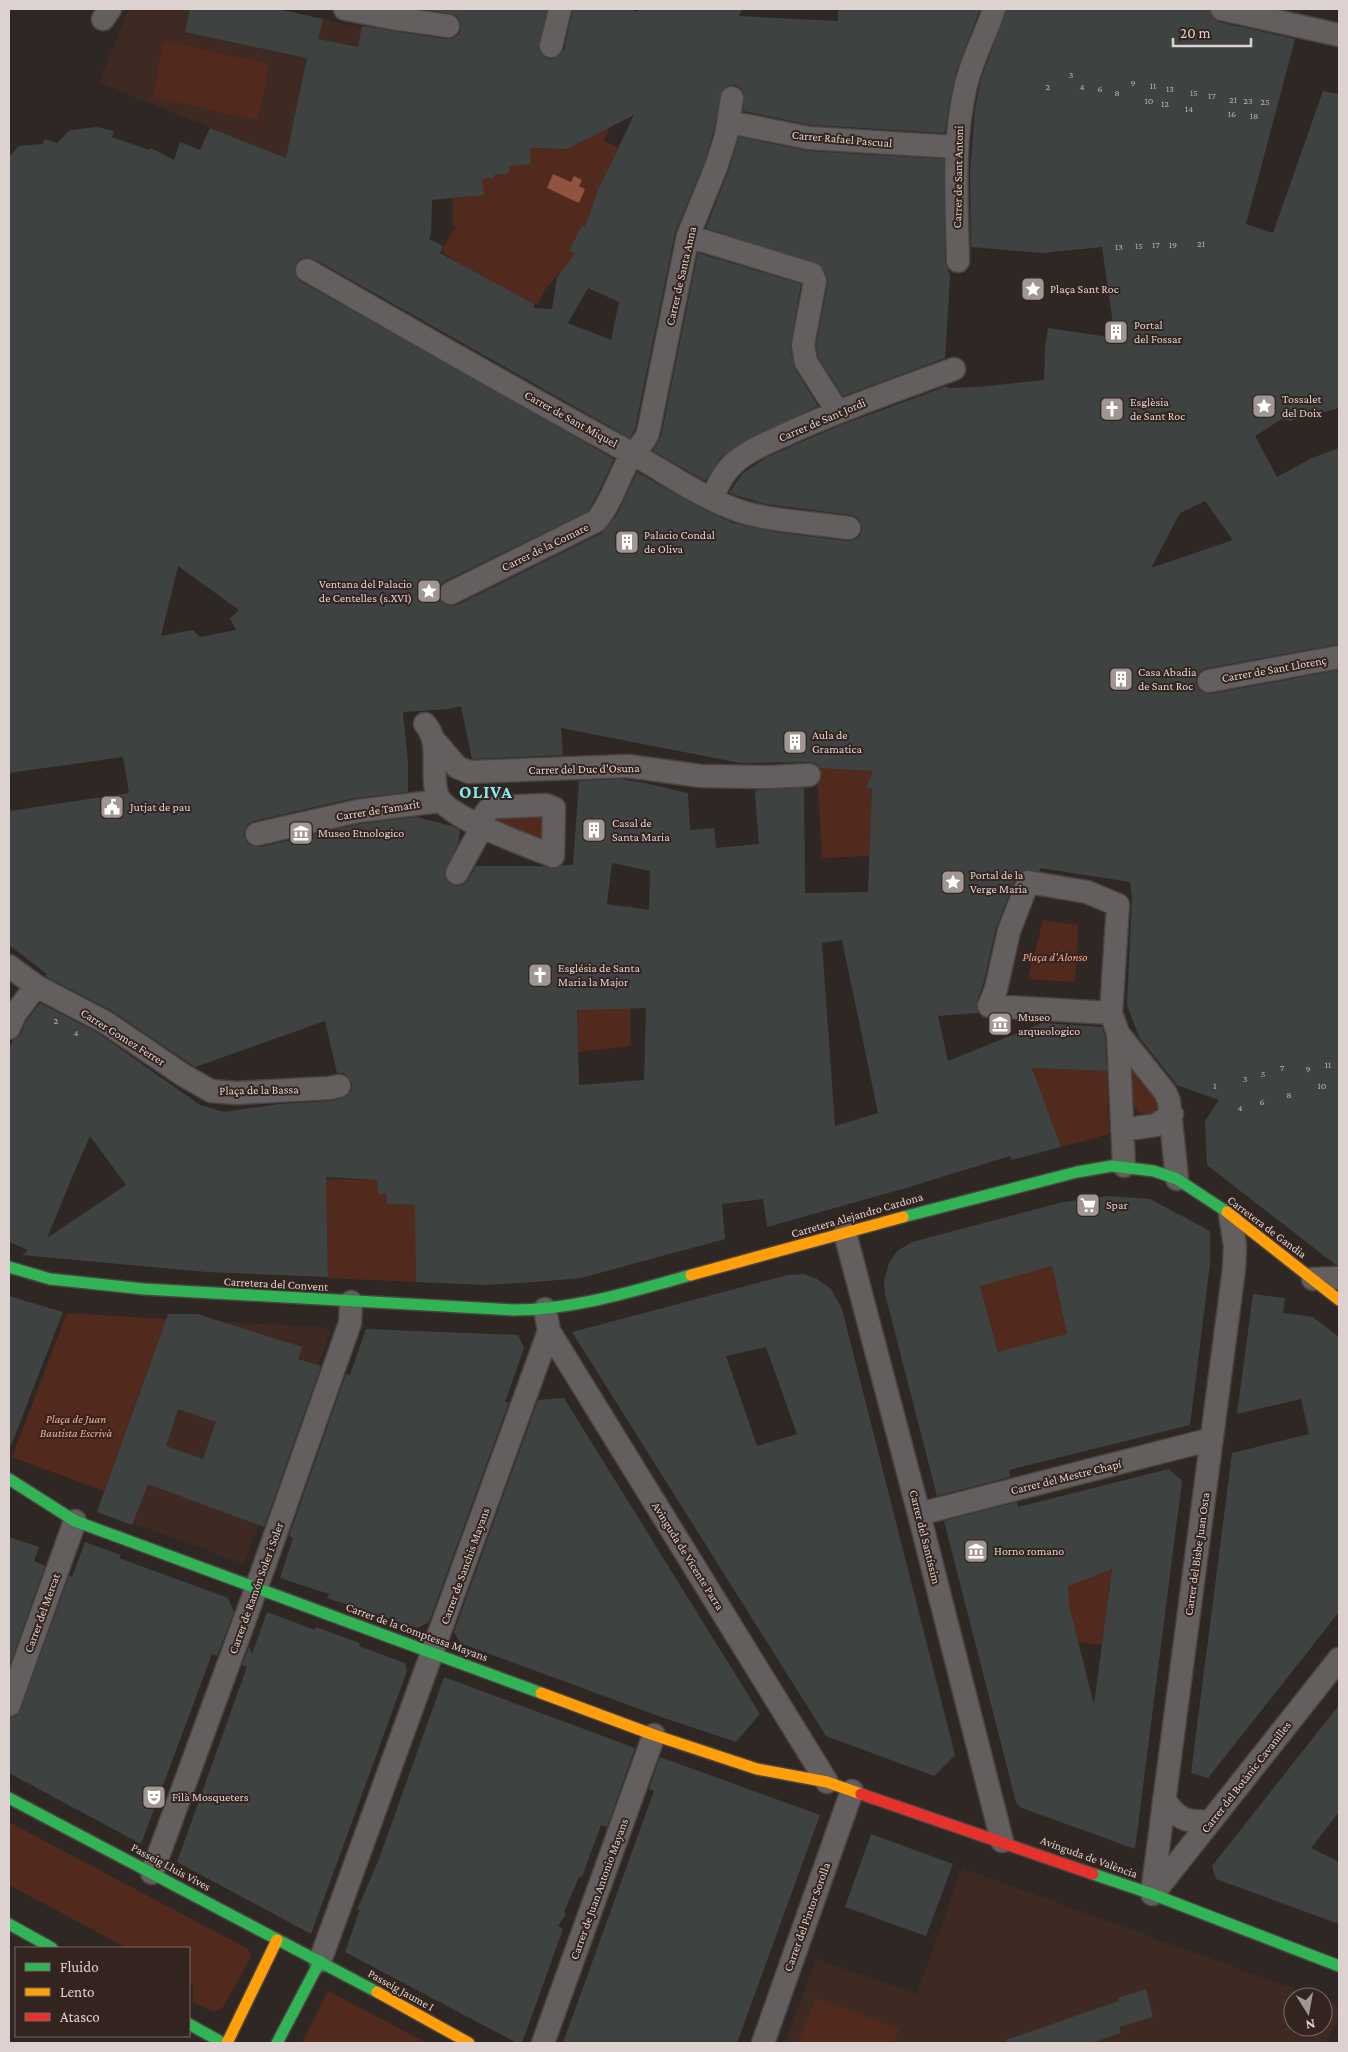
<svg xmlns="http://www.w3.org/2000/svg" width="1348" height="2052" font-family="'Crimson Pro',serif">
<rect width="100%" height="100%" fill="#2f2724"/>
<path fill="#3f2a23" d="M129,9H277L362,28L358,47L359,48L330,180L262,149L99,82Z
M168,1314H197L223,1322L325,1327L330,1333L244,1564L97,1510Z
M962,1868L1316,1997H1293V2027H1323V2000L1339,2006V2018L1325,2043H785L816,1959L917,1994Z"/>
<path fill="#522a1d" d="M164,41L269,64L258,120L153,97Z
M611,124L604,141L618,147L592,207L610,214L596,233L582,225L569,251L581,258L571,281L559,273L544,291L538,305C505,290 470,273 441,251L456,227L453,225V198L483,195L482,179L494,178V175L509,173V165L530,164V148L551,149L552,133L574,146L587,139L588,131Z
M817,767L873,771L869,788H872L870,856L822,858Z
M546,806L552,854L483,826L486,814Z
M626,906H633L630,1046L578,1052L577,989L624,925Z
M1043,920L1078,925L1075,982L1028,979Z
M1032,1068L1107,1071L1109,1134L1061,1147Z
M1136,1071L1160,1100V1107L1148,1115C1129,1114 1130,1088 1130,1074Z
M326,1179L377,1180L378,1193L386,1194L387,1204L419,1205L416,1282L328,1278Z
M1052,1266L1067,1334L1021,1381L998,1352L979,1283Z
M67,1313L166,1319L104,1491L12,1457Z
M1109,1570L1119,1571L1109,1586L1106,1616L1132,1620L1130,1634L1103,1630L1102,1645L1071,1641L1064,1587Z
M9,1822L248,1949L251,1957L223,2007L217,2011H212L193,2002V1984L189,1981V1948H127L9,1885Z
M328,1991L427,2043H302Z
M816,1998L899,2029L894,2043H798Z"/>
<path fill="#905340" d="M553,174L571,182L574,176L582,180L579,186L585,189L579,203L547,188Z"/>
<path fill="#3e4342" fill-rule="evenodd" d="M190,9H277L323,19L318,39L358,47L362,26L446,39L453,38L459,34L461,27L460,22L456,15L420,9H547L538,49L542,55L548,59H554L560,55L564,50L573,9H629L637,12L638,9H742L739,16L838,21V9H980L956,72L949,104L945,133L811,125L743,111L744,94L741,88L735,85L728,86L722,90L713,133L704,163L675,233L635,429L630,438L314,259L307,257L301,258L296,263L294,270L296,277L300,281L614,459L597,495L588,511L445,581L440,585L438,593L440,599L444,604L451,606L457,605L602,533L617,515L637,472L700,508L733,523L775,532L847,541L854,540L860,536L862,529L861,523L857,517L851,515L765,504L729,493L743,473L767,457L836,427L947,386V388L978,387L1044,380L1045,348L1048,328L1115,338L1102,247L1042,253L971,247L970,173L975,109L981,79L1007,9H1209L1213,18L1219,22L1295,39L1246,224L1273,233L1323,91L1339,94V408L1290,421L1282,419L1255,436L1277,477L1312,458L1339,448V644L1207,668L1200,671L1197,677L1196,683L1199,690L1205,693L1211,694L1339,670V1265H1336L1207,1165L1205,1121L1219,1100L1177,1085L1139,1037L1127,1005L1132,898L1130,882L1040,868V871L1024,870L1016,877L996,928L983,985L977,1001L978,1013L938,1016L948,1061L1042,1023L1102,1027L1105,1036L1107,1071L1032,1068L1061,1147L1011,1160L1010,1156L906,1188L767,1227L763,1199L722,1204L725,1239L581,1278L536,1282L486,1285L416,1282L415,1205L387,1204L386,1194H378L377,1180L326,1177L328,1277L206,1272L22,1255L28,1250L9,1242V1049L13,1040L21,1034L26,1021L40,1003L98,1033L200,1105L224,1112L279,1104L332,1101L347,1096L352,1090V1083L348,1077L343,1073H337L325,1021L195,1067L112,1011L45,976L47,974L9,945V811L129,793L123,757L9,773V157L19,146L43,144L44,139L57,143L70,130L97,127L114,131L112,137L149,150L151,148L174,160L180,142L200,150L210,128L286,158L307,58L185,32ZM634,115L598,190L585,227L582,225L569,251L575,254L557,277L552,309L534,308V304L440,253L443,246L429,239L431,235L432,200L484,195L482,179L494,178V175L509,173V166L531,164L530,148L567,149ZM588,288L619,302L611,340L568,323ZM1205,501L1233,540L1151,568L1180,513ZM178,566L239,610L230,618L236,630L200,637L193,630L161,636ZM461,706L472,759L563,755L561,728L740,763L808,762L815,763L820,768L873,771L866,788H872L868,892L805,893L804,788L756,790L755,796L759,844L716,848L714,828L690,830L688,793L645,783L620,779L579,781L573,865H562L554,869L542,866H476L468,880L464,884L458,886L450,884L446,879L444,873L458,844L460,830L452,826L416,817L360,824L260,847L253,846L247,843L244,836L245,830L248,824L254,821L355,798L408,792V763L403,712L449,709ZM612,863L650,871L649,910L607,904ZM842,940L878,1113L835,1126L822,943ZM646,1008L644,1080L579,1085L577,1010ZM90,1136L126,1185L47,1238L73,1175Z
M739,137L808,151L944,159L945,261L950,276L945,358L843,396L818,357L816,345L828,283L827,276L821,265L706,228L728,172Z
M698,253L801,284L790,347L795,369L818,406L740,443L720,458L705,481L653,451L661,436Z
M1108,1196L1150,1199L1210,1231V1264L1190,1425L1009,1470L1010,1477L937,1496L885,1294L884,1281L889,1263L897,1251L912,1242L1063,1202ZM1052,1266L1067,1334L998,1352L980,1286Z
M804,1274L817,1279L831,1289L842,1309L955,1755L934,1776L826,1736L572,1332L788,1275ZM766,1347L797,1434L757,1446L726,1356Z
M1253,1294L1285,1298L1283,1313L1313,1317L1339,1337V1612L1208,1778L1191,1773L1232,1453L1309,1434L1301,1399L1237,1414Z
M9,1296L63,1312L10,1448H9Z
M168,1314H197L302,1347L298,1359L321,1366L264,1527L148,1484L132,1525L97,1512ZM178,1409L216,1422L203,1459L166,1446Z
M366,1329L518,1335L524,1348L505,1402H509L429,1622L417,1628L327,1598L329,1594L280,1578L293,1538L289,1536L346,1374L350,1375Z
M564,1398L760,1714L736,1742L664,1718L460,1643L454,1632L538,1400Z
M1169,1469L1182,1481L1135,1849L1025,1809L1020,1807L1016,1802L944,1521L1017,1502L1018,1507ZM1112,1569L1094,1705L1069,1605L1068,1586Z
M9,1537L39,1547L34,1561L45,1566L9,1667Z
M85,1542L121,1555L119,1558L228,1598L234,1612L217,1656L212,1654L141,1844L9,1773V1718L17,1715L21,1709L69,1576L72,1577Z
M267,1612L315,1630L316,1627L360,1643L359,1646L405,1663L407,1671L311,1934L177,1862L247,1667L242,1665L249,1647L252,1654Z
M444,1677L635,1748L607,1827L601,1825L582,1877H579L564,1912L566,1914L558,1926L563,1929L522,2043H517L345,1952L360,1909L357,1910L379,1859Z
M1339,1705V1812L1311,1848L1339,1862V1924L1216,1879L1212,1866Z
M660,1757L820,1815L737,2043H563L654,1791L649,1789Z
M871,1834L953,1864L926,1936L845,1907Z
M1146,1989L1153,2017L1119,2027L1121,2033L1091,2043H1007L1006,2040L1119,2001L1118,1998Z"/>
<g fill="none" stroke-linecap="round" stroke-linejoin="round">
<g stroke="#4a4340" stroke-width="25">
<path id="street" d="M345,9L392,18L448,26
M1222,9L1339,35
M103,19L110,9
M551,46L560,9
M729,122L809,138L956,147
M688,236L812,274L815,281L803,345L806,362L837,411
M958,261C957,202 952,143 966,85C972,59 986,34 994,9
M307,270C411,330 515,390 620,447C659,467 695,495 737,510C767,521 816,523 849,528
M712,498C718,485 723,473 734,463C750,449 772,441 791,432C844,408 899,389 954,369
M451,593L596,521C610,505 616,484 626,465C632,453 643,446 648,433L688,236L716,167L726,136L732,98
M1209,681L1339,657
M425,724C442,743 430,771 437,794C444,817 529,846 553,856L554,808L546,805L496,807L489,809L485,814L482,827L457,873
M433,739L457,767L469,772L628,766L701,776L770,777L809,775
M257,834L358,811L440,801
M9,966L36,986L105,1022L183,1075L211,1091L236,1093L329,1088L339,1086
M1111,1013L989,1006L996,989L1009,931L1028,882L1087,892L1118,905L1111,1013L1118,1033L1124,1166
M9,1028L15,1014L36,986
M1118,1033L1165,1092L1169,1101L1177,1179
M1122,1130L1156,1125L1172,1114
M845,1233L919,1514L1002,1841
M1313,1279L1339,1278
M549,1331L827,1782
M919,1514L1212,1439
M9,1705L75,1521
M1164,1799C1177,1819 1186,1823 1211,1821
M152,1873L256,1589L350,1323L351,1302
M1152,1894L1234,1269L1235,1246L1230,1214
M1153,1894L1339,1659
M320,1961L549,1331L545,1309
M543,2043L654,1735
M763,2043L852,1791"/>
</g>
<g stroke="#4a4340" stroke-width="14">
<path id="fast" d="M903,1217L1077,1172L1112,1166L1154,1171L1177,1179L1227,1212
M9,1267L50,1279L144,1289L513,1310C574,1310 633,1291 691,1275
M9,1479L75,1521L541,1693
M9,1798L377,1992
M1093,1874L1152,1894L1339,1966
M9,1924L52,1948
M189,2024L223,2043
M277,2043L320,1961"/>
</g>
<g stroke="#4a4340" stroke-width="14">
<path id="slow" d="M1227,1212L1339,1300
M691,1275L903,1217
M541,1693L654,1735L757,1769L827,1782L861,1794
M377,1992L469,2043
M227,2043L277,1940"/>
</g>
<g stroke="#4a4340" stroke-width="14">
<path id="jam" d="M861,1794L1093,1874"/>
</g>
<use href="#street" stroke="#645f5f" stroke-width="22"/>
<use href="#fast" stroke="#30b455" stroke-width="11"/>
<use href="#slow" stroke="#ff9f0a" stroke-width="11"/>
<use href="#jam" stroke="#e5322d" stroke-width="11"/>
</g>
<defs>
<g id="sight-square" transform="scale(1.25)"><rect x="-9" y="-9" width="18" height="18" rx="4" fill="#a09693" stroke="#34241f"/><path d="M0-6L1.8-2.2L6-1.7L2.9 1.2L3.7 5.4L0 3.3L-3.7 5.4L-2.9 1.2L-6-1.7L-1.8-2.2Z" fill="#fff"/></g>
<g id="building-square" transform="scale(1.25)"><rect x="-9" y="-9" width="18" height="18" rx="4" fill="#a09693" stroke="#34241f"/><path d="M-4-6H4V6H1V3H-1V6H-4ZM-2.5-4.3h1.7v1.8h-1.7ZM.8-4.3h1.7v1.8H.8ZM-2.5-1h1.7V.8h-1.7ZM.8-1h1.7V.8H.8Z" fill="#fff"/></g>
<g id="church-square" transform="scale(1.25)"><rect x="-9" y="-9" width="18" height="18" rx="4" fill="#a09693" stroke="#34241f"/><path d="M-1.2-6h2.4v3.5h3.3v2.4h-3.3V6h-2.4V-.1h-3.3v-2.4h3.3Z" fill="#fff"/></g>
<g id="civic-square" transform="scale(1.25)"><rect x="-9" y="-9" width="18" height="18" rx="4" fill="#a09693" stroke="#34241f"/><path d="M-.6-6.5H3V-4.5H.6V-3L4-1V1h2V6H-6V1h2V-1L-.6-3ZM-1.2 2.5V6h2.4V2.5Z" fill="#fff"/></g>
<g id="museum-square" transform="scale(1.25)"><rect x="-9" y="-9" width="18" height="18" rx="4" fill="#a09693" stroke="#34241f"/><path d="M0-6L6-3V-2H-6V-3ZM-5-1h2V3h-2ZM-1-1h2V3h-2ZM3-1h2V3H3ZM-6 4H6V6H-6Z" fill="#fff"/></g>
<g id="supermarket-square" transform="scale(1.25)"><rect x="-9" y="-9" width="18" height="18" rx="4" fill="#a09693" stroke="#34241f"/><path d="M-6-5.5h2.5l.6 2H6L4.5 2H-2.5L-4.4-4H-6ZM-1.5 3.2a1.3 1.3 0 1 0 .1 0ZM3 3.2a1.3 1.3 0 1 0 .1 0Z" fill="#fff"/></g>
<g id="theatre-square" transform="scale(1.25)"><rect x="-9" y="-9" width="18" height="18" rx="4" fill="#a09693" stroke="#34241f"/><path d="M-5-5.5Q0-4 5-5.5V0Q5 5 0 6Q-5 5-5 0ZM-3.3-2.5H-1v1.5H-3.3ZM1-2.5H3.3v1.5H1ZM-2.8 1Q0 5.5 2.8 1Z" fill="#fff"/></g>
</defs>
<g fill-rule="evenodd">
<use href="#sight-square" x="1033" y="289"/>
<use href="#building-square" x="1116" y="332"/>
<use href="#sight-square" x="1264" y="406"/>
<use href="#church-square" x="1112" y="409"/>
<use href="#building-square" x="627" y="542"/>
<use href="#sight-square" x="429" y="591"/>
<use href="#building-square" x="1121" y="679"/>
<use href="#building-square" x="795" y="742"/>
<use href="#civic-square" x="112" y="807"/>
<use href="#building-square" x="594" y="830"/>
<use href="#museum-square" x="301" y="833"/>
<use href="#sight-square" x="953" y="882"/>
<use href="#church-square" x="540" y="975"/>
<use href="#museum-square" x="1000" y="1024"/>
<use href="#supermarket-square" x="1088" y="1205"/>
<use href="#museum-square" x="976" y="1551"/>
<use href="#theatre-square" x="154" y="1797"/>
</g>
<g text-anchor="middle" stroke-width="4" stroke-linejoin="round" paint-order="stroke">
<g font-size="10" fill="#b5aeac">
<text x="1071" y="78">3</text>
<text x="1133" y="86">9</text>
<text x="1153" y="89">11</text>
<text x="1048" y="90">2</text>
<text x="1082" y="90">4</text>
<text x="1100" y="92">6</text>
<text x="1170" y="92">13</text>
<text x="1117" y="96">8</text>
<text x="1194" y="96">15</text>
<text x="1212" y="99">17</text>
<text x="1233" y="103">21</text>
<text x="1149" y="104">10</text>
<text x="1248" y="104">23</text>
<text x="1265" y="105">25</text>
<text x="1165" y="107">12</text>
<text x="1189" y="112">14</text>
<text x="1232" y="117">16</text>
<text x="1254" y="119">18</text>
<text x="1201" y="247">21</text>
<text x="1156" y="248">17</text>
<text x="1173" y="248">19</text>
<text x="1139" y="249">15</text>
<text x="1119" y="250">13</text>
<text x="56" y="1024">2</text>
<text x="76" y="1036">4</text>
<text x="1328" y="1068">11</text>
<text x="1282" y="1071">7</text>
<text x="1308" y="1072">9</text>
<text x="1263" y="1077">5</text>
<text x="1245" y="1082">3</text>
<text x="1215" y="1089">1</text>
<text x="1322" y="1089">10</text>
<text x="1289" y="1098">8</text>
<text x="1262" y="1105">6</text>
<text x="1240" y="1111">4</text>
</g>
<g font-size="12" fill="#ddd2cf" stroke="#34241f">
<text transform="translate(842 139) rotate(5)" y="4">Carrer Rafael Pascual</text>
<text transform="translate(958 177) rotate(-89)" y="4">Carrer de Sant Antoni</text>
<text transform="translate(681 276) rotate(-77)" y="4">Carrer de Santa Anna</text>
<text transform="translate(571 419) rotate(29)" y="4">Carrer de Sant Miquel</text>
<text transform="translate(822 420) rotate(-23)" y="4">Carrer de Sant Jordi</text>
<text transform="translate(545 547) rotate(-26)" y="4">Carrer de la Comare</text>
<text transform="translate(1274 669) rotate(-10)" y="4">Carrer de Sant Llorenç</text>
<text transform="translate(584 769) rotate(-1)" y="4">Carrer del Duc d'Osuna</text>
<text transform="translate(378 810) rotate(-9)" y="4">Carrer de Tamarit</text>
<text transform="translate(123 1037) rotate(32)" y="4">Carrer Gomez Ferrer</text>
<text transform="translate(259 1090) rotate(-1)" y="4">Plaça de la Bassa</text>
<text transform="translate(857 1215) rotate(-16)" y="4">Carretera Alejandro Cardona</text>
<text transform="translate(1267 1227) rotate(37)" y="4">Carretera de Gandia</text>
<text transform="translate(276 1284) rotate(3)" y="4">Carretera del Convent</text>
<text transform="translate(1066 1477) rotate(-14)" y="4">Carrer del Mestre Chapí</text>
<text transform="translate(925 1537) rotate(76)" y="4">Carrer del Santíssim</text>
<text transform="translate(1197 1554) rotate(-82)" y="4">Carrer del Bisbe Juan Osta</text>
<text transform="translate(688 1556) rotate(58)" y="4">Avinguda de Vicente Parra</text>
<text transform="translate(465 1566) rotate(-70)" y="4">Carrer de Sanchis Mayans</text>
<text transform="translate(256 1588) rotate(-70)" y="4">Carrer de Ramón Soler i Soler</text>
<text transform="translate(42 1613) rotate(-70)" y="4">Carrer del Mercat</text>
<text transform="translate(417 1632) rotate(20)" y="4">Carrer de la Comptessa Mayans</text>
<text transform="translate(1246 1777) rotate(-52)" y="4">Carrer del Botànic Cavanilles</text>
<text transform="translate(1089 1857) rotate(20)" y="4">Avinguda de València</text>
<text transform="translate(171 1867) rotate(28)" y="4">Passeig Lluis Vives</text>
<text transform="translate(599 1889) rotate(-70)" y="4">Carrer de Juan Antonio Mayans</text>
<text transform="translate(807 1917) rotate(-70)" y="4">Carrer del Pintor Sorolla</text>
<text transform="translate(401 1990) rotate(29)" y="4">Passeig Jaume I</text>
</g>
<g font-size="12" fill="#ddd2cf" stroke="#34241f" text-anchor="start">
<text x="1050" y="293">Plaça Sant Roc</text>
<text x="1134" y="329">Portal<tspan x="1134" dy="14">del Fossar</tspan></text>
<text x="1282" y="403">Tossalet<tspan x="1282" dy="14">del Doix</tspan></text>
<text x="1130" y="406">Esglèsia<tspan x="1130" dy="14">de Sant Roc</tspan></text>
<text x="644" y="539">Palacio Condal<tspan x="644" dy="14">de Oliva</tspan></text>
<text x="412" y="588" text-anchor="end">Ventana del Palacio<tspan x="412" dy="14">de Centelles (s.XVI)</tspan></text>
<text x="1138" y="676">Casa Abadia<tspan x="1138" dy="14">de Sant Roc</tspan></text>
<text x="812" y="739">Aula de<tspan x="812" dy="14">Gramatica</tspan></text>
<text x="130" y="811">Jutjat de pau</text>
<text x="612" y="827">Casal de<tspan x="612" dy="14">Santa Maria</tspan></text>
<text x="318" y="837">Museo Etnologico</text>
<text x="970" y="879">Portal de la<tspan x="970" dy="14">Verge Maria</tspan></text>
<text x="558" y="972">Església de Santa<tspan x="558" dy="14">Maria la Major</tspan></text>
<text x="1018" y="1021">Museo<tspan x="1018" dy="14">arqueologico</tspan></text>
<text x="1106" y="1209">Spar</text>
<text x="994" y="1555">Horno romano</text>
<text x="172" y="1801">Filà Mosqueters</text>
</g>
<g font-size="12" font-style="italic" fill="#f6a790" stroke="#34241f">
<text x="1055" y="961">Plaça d'Alonso</text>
<text x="76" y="1423">Plaça de Juan<tspan x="76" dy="14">Bautista Escrivà</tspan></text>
</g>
<g font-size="18" font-weight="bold" letter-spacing="1" fill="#80ecef" stroke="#34241f">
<text x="486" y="798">OLIVA</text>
</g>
</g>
<rect width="1348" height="2052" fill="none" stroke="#ddd2cf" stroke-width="20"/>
<rect x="15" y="1947" width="175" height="90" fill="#34241f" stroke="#786a65"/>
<rect x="25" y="1963" width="25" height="8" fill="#30b455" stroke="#786a65"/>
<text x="60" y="1972" font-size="15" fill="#ddd2cf">Fluido</text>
<rect x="25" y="1988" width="25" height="8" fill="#ff9f0a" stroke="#786a65"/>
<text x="60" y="1997" font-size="15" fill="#ddd2cf">Lento</text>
<rect x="25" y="2013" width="25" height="8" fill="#e5322d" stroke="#786a65"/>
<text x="60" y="2022" font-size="15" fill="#ddd2cf">Atasco</text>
<g transform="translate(1308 2012) rotate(169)"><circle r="24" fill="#34241f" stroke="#786a65"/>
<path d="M0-4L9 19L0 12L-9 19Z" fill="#a09693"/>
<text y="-8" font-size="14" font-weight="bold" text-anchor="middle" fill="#ddd2cf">N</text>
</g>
<path d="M1173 38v8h78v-8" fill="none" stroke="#ddd2cf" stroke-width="2.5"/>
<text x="1180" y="38" font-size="15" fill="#ddd2cf" stroke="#34241f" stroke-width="4" paint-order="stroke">20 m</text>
</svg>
